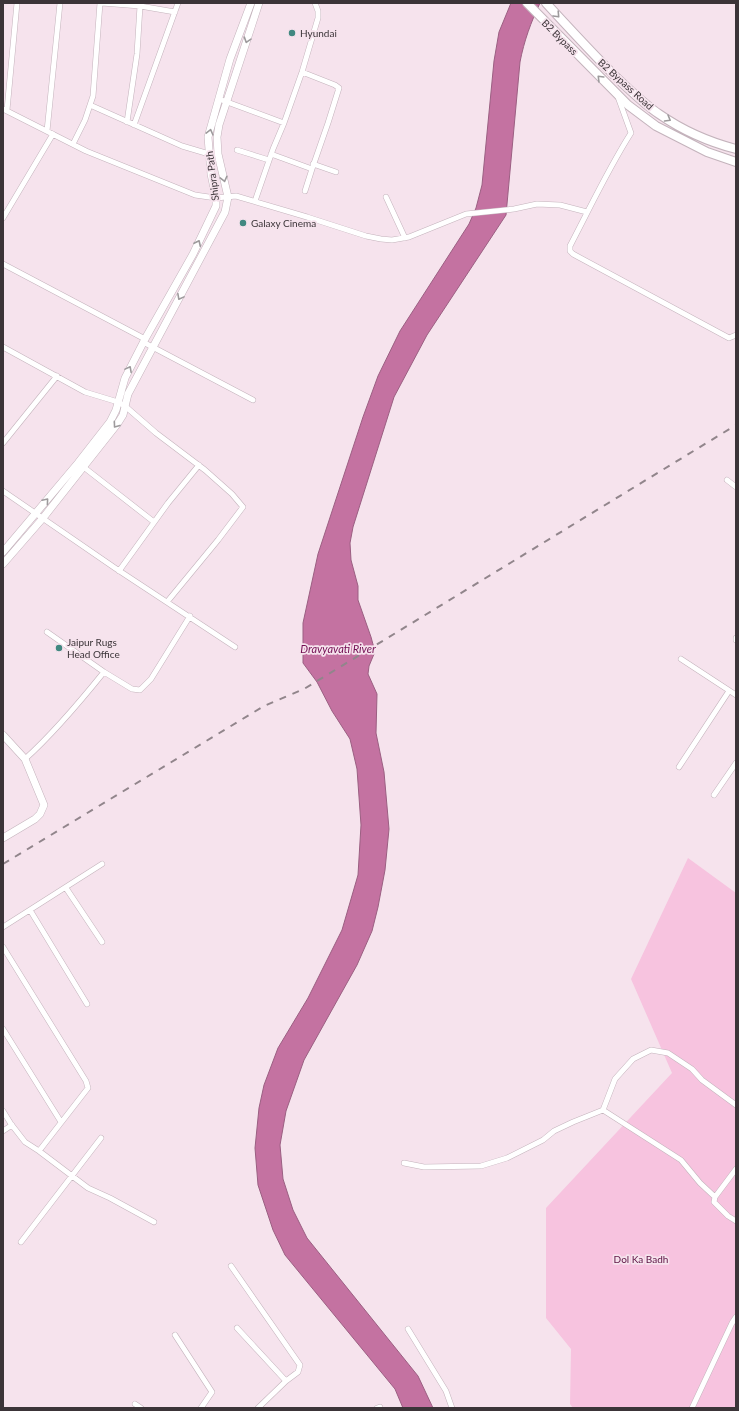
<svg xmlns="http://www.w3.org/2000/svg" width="739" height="1411" font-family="Lato,sans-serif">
<rect width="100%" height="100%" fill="#f6e3ed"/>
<path fill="#f7c3df" d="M688,858L736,893V1408H573L570,1404L571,1349L546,1318V1208L672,1073L631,979Z"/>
<path fill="#c472a1" stroke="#9b5f82" d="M511,3H540C531,22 524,41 520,62L506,215L427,335L394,397L353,527L350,543L351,560L358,586V600L371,637L374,648V654L369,666L368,674L377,694L376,733L384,772L389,829L385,870L378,907L372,931L357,965L304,1060L286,1111L280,1145L283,1179L293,1210L307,1238L418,1376L433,1408H403L395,1389L285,1255L273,1230L258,1185L255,1148L259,1108L264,1085L278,1048L308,998L342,930L358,875L361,825L357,769L350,739L332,711L317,682L303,663V623L318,554L363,417L378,376L400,331L469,224L476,208L482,185L494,61L499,32Z"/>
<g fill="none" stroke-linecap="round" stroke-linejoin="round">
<g stroke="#c4b3bc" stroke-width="6">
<path id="street" d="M102,3L140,6L175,12
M618,97L631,133C608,169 590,208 570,246V251L573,254L729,338L736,335
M219,99L284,123
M90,105L182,146L209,154
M3,109L86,151L195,195L216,198L236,196L307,217L366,236L381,239L392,240L409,237L466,214L514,209L537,204L560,205L587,212
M7,110L17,3
M127,122L137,54L140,6
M134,125L178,3
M47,131L60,3
M73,144L85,120L93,96L100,3
M237,150L269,160
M271,154L312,169L328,123L339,88L335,85L302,72
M313,164L336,172
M305,191L312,169
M386,197L405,238
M255,201L273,149L284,123L302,72L318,18V11L315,3
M3,218L53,134
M3,264L145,339
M143,342L253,400
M3,347L85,392L118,402L125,406L156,433L205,470L232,494L243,507L218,540L167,602
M3,443L57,376
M81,465L154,522
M727,480L736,487
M3,491L115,568L235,647
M119,571L168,503L199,465
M47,632L104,672L132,689L140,690L151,679L190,616
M736,638V640
M681,659L736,695
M25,759C54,733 79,703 104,672
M679,767L729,691
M714,795L736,763
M66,888L102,942
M30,910L87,1004
M3,927L102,864
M3,947L86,1081L88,1088L39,1151
M3,1029L61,1122
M603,1110L681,1160L700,1183L715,1197
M3,1111L11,1124L25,1142L39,1151L88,1188L110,1198L154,1222
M3,1131L12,1125
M404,1163L424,1167L481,1166L507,1158L543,1140L554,1131L573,1122L603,1110L615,1079L633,1059L651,1050L668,1053L692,1069L702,1080L736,1105
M736,1169L715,1197L714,1202L728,1216L736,1221
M21,1242L101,1138
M231,1266L300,1365L298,1372L286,1381L258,1408
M237,1328L286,1381
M408,1329L446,1391L452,1408
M175,1335L212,1392L201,1408
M135,1404L141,1408
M377,1408L380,1407
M692,1408L732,1323L736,1317"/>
</g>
<g stroke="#c4b3bc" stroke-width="8">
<path id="secondary" d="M3,552L78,463L110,422L116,410L125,378L145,339L193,254L216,206V198L211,174L208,137L230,59L251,3
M3,564L43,518L118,423L123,415L128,394L225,212L228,197L218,154L217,137L219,125L259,3
M3,735L25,759L44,805L40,814L35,819L3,838"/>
</g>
<g stroke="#c4b3bc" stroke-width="10">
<path id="primary" d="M527,3L628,105L656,126L707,152L736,162
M546,3C569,28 593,54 617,78C630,90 644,104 659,114C682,130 709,142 736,149"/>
</g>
<use href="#street" stroke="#fff" stroke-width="5"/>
<use href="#secondary" stroke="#fff" stroke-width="7"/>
<use href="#primary" stroke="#fff" stroke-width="8"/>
<path stroke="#91858b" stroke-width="2" stroke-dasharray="7 7" stroke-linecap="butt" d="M3,864L264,706L304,689L736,425"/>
</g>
<defs><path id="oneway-chevron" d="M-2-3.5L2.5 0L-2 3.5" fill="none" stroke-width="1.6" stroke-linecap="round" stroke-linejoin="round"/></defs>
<g stroke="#9d9a9c">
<use href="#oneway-chevron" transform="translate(557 15) rotate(47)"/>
<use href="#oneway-chevron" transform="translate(247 40) rotate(108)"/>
<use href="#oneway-chevron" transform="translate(600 78) rotate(-135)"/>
<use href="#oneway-chevron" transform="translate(668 119) rotate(30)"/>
<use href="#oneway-chevron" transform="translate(210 132) rotate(-76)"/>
<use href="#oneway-chevron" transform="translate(224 179) rotate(76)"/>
<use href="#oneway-chevron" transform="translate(198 243) rotate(-65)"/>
<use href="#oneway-chevron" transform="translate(180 297) rotate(118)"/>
<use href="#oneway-chevron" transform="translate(129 369) rotate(-62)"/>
<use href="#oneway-chevron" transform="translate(116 425) rotate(126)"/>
<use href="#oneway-chevron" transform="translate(46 501) rotate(-50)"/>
</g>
<g fill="#418881" stroke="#f6e3ed" stroke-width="1.5">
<circle cx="292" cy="33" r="4"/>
<circle cx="243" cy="223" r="4"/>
<circle cx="59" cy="648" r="4"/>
</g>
<g text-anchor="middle" stroke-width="3.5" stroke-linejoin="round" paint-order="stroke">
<g font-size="10" fill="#3b3438" stroke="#f6e3ed" text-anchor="start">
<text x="300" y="37">Hyundai</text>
<text x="251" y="227">Galaxy Cinema</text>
<text x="67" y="646">Jaipur Rugs<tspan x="67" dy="12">Head Office</tspan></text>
</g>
<g font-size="10" fill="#3b3438" stroke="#f6e3ed">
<text transform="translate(560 37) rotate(45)" y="4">B2 Bypass</text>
<text transform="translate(626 84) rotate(42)" y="4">B2 Bypass Road</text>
<text transform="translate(212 176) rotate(-97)" y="4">Shipra Path</text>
</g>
<g font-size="10" fill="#5c1243" stroke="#f6e3ed">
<text x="641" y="1263">Dol Ka Badh</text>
</g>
<g font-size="11" font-style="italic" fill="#720d52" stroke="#f6e3ed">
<text x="338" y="653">Dravyavati River</text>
</g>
</g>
<rect width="739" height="1411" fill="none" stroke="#3b3438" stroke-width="8"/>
</svg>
